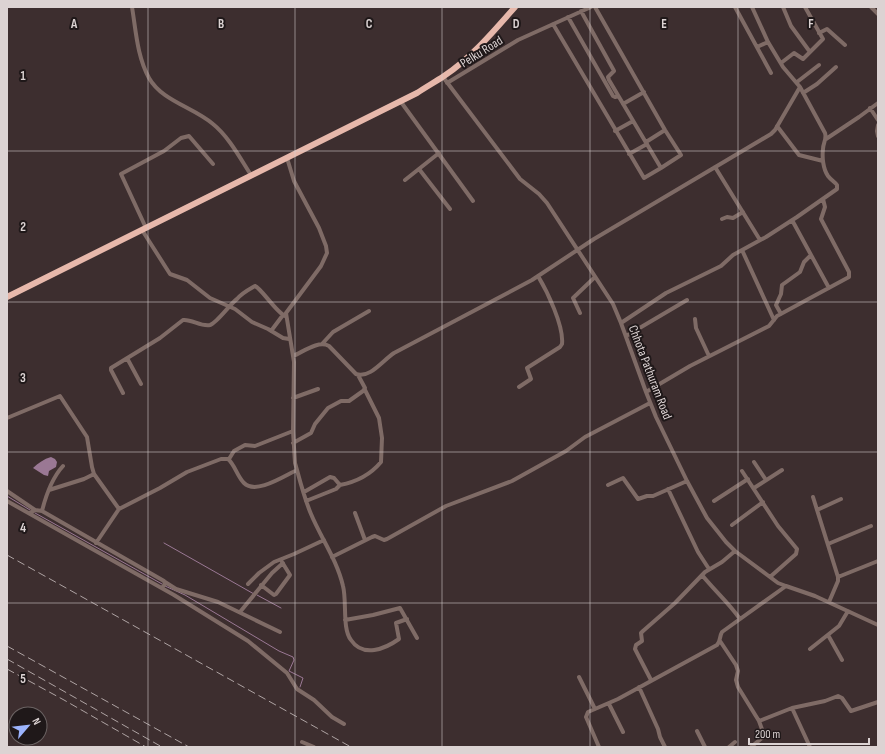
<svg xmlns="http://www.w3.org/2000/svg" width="885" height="754" font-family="'Sofia Sans Condensed',sans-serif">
<rect width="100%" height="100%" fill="#3d2e2f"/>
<path fill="#9a7894" d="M51,457L55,459L57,462L56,467L49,471L48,476L44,475L33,468C38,463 44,459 51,457Z"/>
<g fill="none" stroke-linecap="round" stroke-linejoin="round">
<path stroke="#9a7894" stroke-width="1" d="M7,496L30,510
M35,513L162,584
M164,543L254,594
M165,586L185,595L279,651L293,657L294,660L289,671L303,678L300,687
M257,595L281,608"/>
<path stroke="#7f6b66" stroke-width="4" d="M132,7C136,31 137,56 149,78C162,101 193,107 213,124C229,137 240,158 251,175
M595,7L665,130L681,155L661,168
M735,7L771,73
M783,7L791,26L810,52
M871,7L878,14
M568,17L613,96L615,97L618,96
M553,24L644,178L661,168L609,80L608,77L614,71L613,69L581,11
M819,33L827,29L845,45
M757,47L768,42
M781,63L794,53L803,59L823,39L805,7
M443,77L520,179L539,194L547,203L613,304L621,323L646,392L656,417L687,481L707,518L726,542L735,551L778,583L786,586L815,596L878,625
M797,82L819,65
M447,83L518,40L591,7
M803,93L817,84L836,67
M401,102L473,201
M623,104L644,92
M870,108L878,120
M878,125L877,131L878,136
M777,126L799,155L823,161
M615,131L633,121
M826,139L859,117L878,103
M646,142L665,130
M629,154L647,144
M287,158L294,181L319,228L326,246L327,253L321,266L286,313L294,362L293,431L295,463L297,470
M715,167L760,240
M419,169L450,209
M405,180L439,153
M722,219L727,217L733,218L743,212
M792,220L829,288
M146,228L121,174L164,151L181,138L189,136L213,164
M142,230L170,274L187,280L210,298L235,309L252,322L268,329L283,338L289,339
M742,250L774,320
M580,313L573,298L595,277
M781,314L776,305L781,294L782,285L800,272L804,262L811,255
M695,319L696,328L709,356
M621,323L666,293L721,266L733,255L766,237L797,217L837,189V185C835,182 831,180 828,176C823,169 822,157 823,149C823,143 827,139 825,133L800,87L783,67L768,42L752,7
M271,331L283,315
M626,336L687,300
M322,344L333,332L369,311
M293,356C303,352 318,340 329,346L356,374C370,379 383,360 394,353L532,280L594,239L771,134L775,130L800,87
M127,358L141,384
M519,387L531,379L527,368L560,347L562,344C564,326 547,291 538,276
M646,392L690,366L769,326L777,316L849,277V272L821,219L825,207L823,199
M123,393L111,370V368L160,338L183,320C192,319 201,327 210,325C217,323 230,304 237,299C242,293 248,290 255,286C261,288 276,312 285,316
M293,398L318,389
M7,418L60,396L87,437L92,467L94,474L119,509
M293,443L311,433L315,424L328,408L341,401H349L363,391L365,388L358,375
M229,459L234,451L245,445L255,446L293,431
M754,462L766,480
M742,471L778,526L797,549L796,554L770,577
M608,485L623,478L638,499L647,496H653L687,481
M754,488L782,470
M668,489L698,552L709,569
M49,490L84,479L94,474
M7,491L35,510
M304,492L330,477L334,478L340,485C356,482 371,474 381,462L382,438L379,418L365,390
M813,497L838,577V581L829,602
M7,501L174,595L248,641L287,673L297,689L314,700L332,717L344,724
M306,501L336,489L340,485
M714,501L748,479
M817,510L841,499
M42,511C46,495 52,478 63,466
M30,513L35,510L42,511L164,581L165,584L162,588
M355,513L365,540
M732,525L763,502
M96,543L119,509L160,488L187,472L221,459H228C235,465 237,476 244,483C256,495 284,476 297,470C301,485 305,500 311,514C321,538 337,560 343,586C347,601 342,629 351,640C363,658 385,649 399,639L396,623L407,619
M828,544L871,526
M332,557L372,537L375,536L384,540L387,539L446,506L512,481L566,451L585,437L650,403
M702,575C714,590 729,603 740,619
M838,577L878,561
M165,582L176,589L218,602L280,632
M248,584L259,573L274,562L294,554L324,540
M261,585L274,595L276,594L290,575L282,562
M240,612L272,573L283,563
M345,620L373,615L400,608L417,638
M828,635L842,660
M720,641L736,665L738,671L736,680L738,687L759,721L763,732L762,738L751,747
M810,649L839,626L848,611
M579,677L595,709
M651,680L635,649L636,645L642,641L641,633L643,631L675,603L705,572L722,562L735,551
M639,687L658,729L660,737L665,747
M609,704L623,732
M792,708L810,747
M759,721L792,708L825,701L838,696L842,698L851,711L878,702
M697,731L705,747
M302,742L314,747
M599,747L586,717L588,712L618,699L717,645C721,641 719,637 722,632L786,586
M729,747L735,742"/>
<path stroke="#e7b8ab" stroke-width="6" d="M7,297L417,93C426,87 435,82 444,76C471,58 493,32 515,7"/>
<path stroke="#aea3a3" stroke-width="1" stroke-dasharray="8 4" stroke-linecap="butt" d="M7,555L351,747
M7,646L189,747
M7,659L162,747
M7,669L64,700L146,747"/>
</g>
<path fill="none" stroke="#dcd3d3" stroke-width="1" stroke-opacity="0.55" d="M148,7V747M295,7V747M442,7V747M590,7V747M738,7V747M7,151H878M7,302H878M7,452H878M7,603H878"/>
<g text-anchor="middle" stroke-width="4" stroke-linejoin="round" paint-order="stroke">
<g font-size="13" fill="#dcd3d3" stroke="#1f1819">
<text transform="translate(481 51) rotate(-32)" y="5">Pelku Road</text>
<text transform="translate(651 372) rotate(69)" y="5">Chhota Pathuram Road</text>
</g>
</g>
<g font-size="13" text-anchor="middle" font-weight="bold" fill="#dcd3d3" stroke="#1f1819" stroke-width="4" stroke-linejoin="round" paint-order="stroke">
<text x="74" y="28">A</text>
<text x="221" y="28">B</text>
<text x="369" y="28">C</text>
<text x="516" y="28">D</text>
<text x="664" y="28">E</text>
<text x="811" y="28">F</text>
<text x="23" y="80">1</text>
<text x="23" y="231">2</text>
<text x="23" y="382">3</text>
<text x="23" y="532">4</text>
<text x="23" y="683">5</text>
</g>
<rect width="885" height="754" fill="none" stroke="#dcd3d3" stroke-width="16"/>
<g transform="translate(28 726) rotate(62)"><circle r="19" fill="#1f1819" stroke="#6b6363"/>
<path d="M0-3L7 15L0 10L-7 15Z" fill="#9cb4fd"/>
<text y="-6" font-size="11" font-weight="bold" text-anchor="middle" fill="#dcd3d3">N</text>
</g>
<path d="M749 738v6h120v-6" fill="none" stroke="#dcd3d3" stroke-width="2"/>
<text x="755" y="738" font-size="12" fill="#dcd3d3" stroke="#1f1819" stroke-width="3" paint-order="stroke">200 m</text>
</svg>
